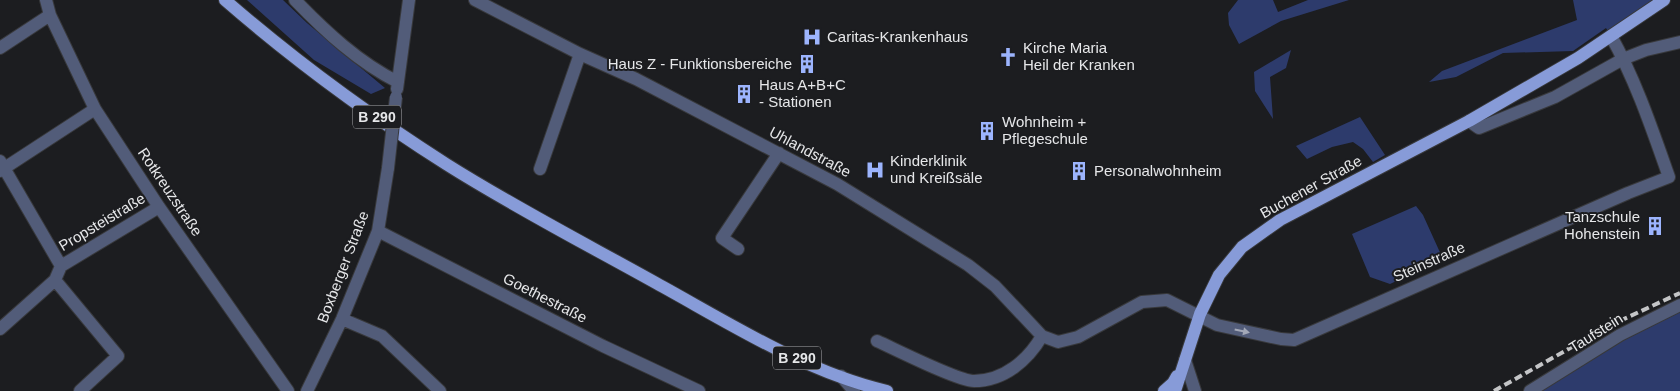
<svg xmlns="http://www.w3.org/2000/svg" width="1680" height="391" font-family="Helvetica,sans-serif">
<rect width="100%" height="100%" fill="#1c1d20"/>
<path fill="#2d3b6c" d="M247,0H283L307,23L385,88L371,94L314,60Z
M1238,0H1273L1278,12L1308,0H1349L1281,21L1239,44L1229,25L1228,13Z
M1573,0H1664L1611,36L1606,28L1573,51L1503,53L1456,77L1429,82L1442,71L1577,20Z
M1291,50L1286,68L1270,77L1273,119L1255,91L1254,72Z
M1360,117L1385,155L1373,162L1363,149L1353,142L1332,147L1307,159L1296,146Z
M1416,206L1423,215L1443,259L1390,284L1370,277L1352,234Z
M1680,305V391H1530Z"/>
<g fill="none" stroke-linecap="round" stroke-linejoin="round">
<g stroke="#38393c" stroke-width="14">
<path id="minor" d="M46,0L50,15L95,109L159,207L288,391
M295,0C325,31 359,63 398,82
M475,0L580,54L636,79L837,184L968,265L995,286L1042,336L1058,342L1078,337L1142,302L1167,300L1217,325L1281,339L1294,340L1628,193L1669,177C1652,129 1636,81 1611,36
M0,48L50,15
M397,89L409,0
M1469,121L1479,128L1555,97L1623,59L1646,50L1680,42
M0,161L61,266
M540,169L580,54
M0,171L95,109
M378,231L603,346L699,391
M738,249L722,238L779,153
M55,280L118,356L80,391
M342,319L382,336L440,391
M0,329L55,280L61,266L159,207
M877,341C895,349 958,381 974,381C1004,381 1028,360 1042,336
M1185,360L1195,391
M841,376L854,391
M307,391L342,319L378,231L388,168
M1530,391L1620,335L1680,305"/>
</g>
<g stroke="#38393c" stroke-width="14">
<path id="major" d="M225,0C294,60 369,115 446,164C514,207 586,244 656,283C729,323 805,372 887,391
M1164,391L1173,383L1177,376
M1175,391L1200,314L1219,275L1242,247L1280,220L1469,121L1578,58L1664,0"/>
</g>
<use href="#minor" stroke="#525c79" stroke-width="12"/>
<use href="#major" stroke="#879bd8" stroke-width="12"/>
<path stroke="#c4c5c7" stroke-width="4" stroke-dasharray="8 4" stroke-linecap="butt" d="M1494,391L1611,325L1680,293"/>
<g stroke="#38393c" stroke-width="14" stroke-linecap="butt">
<path id="minor-bridge" d="M388,168L396,97"/>
</g>
<use href="#minor-bridge" stroke="#525c79" stroke-width="12"/>
</g>
<defs><path id="oneway-solid" d="M-6-.8H1V-3.2L6.5 0L1 3.2V.8H-6Z" transform="scale(1.25)"/></defs>
<use fill="#a3a8b7" href="#oneway-solid" transform="translate(1242 331) rotate(12)"/>
<defs>
<g id="hospital-bare" transform="scale(1.5)"><path d="M-5-5h3v3.5h4V-5h3V5h-3V1.5h-4V5h-3Z" fill="#9cb4fd" stroke="#1c1d20" stroke-width="2.5" paint-order="stroke"/></g>
<g id="church-bare" transform="scale(1.5)"><path d="M-1.2-6h2.4v3.5h3.3v2.4h-3.3V6h-2.4V-.1h-3.3v-2.4h3.3Z" fill="#9cb4fd" stroke="#1c1d20" stroke-width="2.5" paint-order="stroke"/></g>
<g id="building-bare" transform="scale(1.5)"><path d="M-4-6H4V6H1V3H-1V6H-4ZM-2.5-4.3h1.7v1.8h-1.7ZM.8-4.3h1.7v1.8H.8ZM-2.5-1h1.7V.8h-1.7ZM.8-1h1.7V.8H.8Z" fill="#9cb4fd" stroke="#1c1d20" stroke-width="2.5" paint-order="stroke"/></g>
</defs>
<g fill-rule="evenodd">
<use href="#hospital-bare" x="812" y="37"/>
<use href="#church-bare" x="1008" y="57"/>
<use href="#building-bare" x="807" y="64"/>
<use href="#building-bare" x="744" y="94"/>
<use href="#building-bare" x="987" y="131"/>
<use href="#hospital-bare" x="875" y="170"/>
<use href="#building-bare" x="1079" y="171"/>
<use href="#building-bare" x="1655" y="226"/>
</g>
<g text-anchor="middle" stroke-width="4" stroke-linejoin="round" paint-order="stroke">
<g fill="#1c1d20" stroke="#a9aaad" stroke-width="1">
<rect x="353" y="105.5" width="48" height="23" rx="4"/>
<rect x="773" y="346.5" width="48" height="23" rx="4"/>
</g>
<g font-size="14" font-weight="bold" fill="#e6e7e9">
<text x="377" y="122">B 290</text>
<text x="797" y="363">B 290</text>
</g>
<g font-size="15" fill="#e6e7e9" stroke="#1c1d20" text-anchor="start">
<text x="827" y="42">Caritas-Krankenhaus</text>
<text x="1023" y="53">Kirche Maria<tspan x="1023" dy="17">Heil der Kranken</tspan></text>
<text x="792" y="69" text-anchor="end">Haus Z - Funktionsbereiche</text>
<text x="759" y="90">Haus A+B+C<tspan x="759" dy="17">- Stationen</tspan></text>
<text x="1002" y="127">Wohnheim +<tspan x="1002" dy="17">Pflegeschule</tspan></text>
<text x="890" y="166">Kinderklinik<tspan x="890" dy="17">und Kreißsäle</tspan></text>
<text x="1094" y="176">Personalwohnheim</text>
<text x="1640" y="222" text-anchor="end">Tanzschule<tspan x="1640" dy="17">Hohenstein</tspan></text>
</g>
<g font-size="15" fill="#e6e7e9" stroke="#1c1d20">
<text transform="translate(810 152) rotate(28)" y="5">Uhlandstraße</text>
<text transform="translate(1311 187) rotate(-29)" y="5">Buchener Straße</text>
<text transform="translate(170 192) rotate(56)" y="5">Rotkreuzstraße</text>
<text transform="translate(102 222) rotate(-31)" y="5">Propsteistraße</text>
<text transform="translate(1429 262) rotate(-24)" y="5">Steinstraße</text>
<text transform="translate(343 267) rotate(-69)" y="5">Boxberger Straße</text>
<text transform="translate(545 298) rotate(27)" y="5">Goethestraße</text>
<text transform="translate(1596 333) rotate(-32)" y="5">Taufstein</text>
</g>
</g>
</svg>
